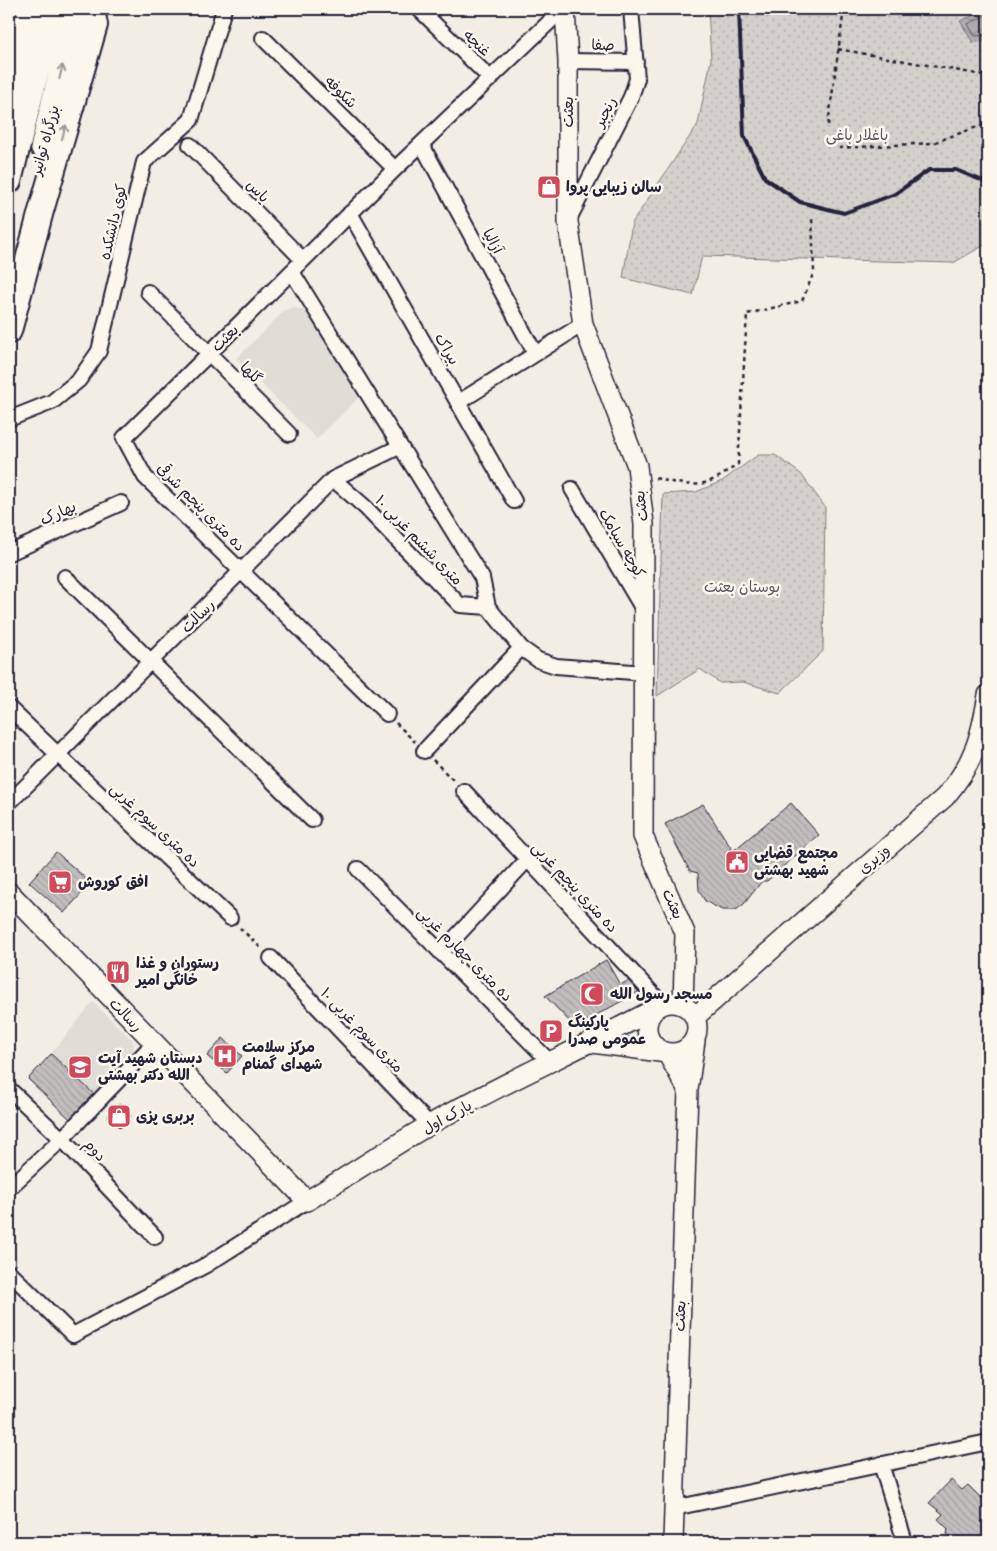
<svg xmlns="http://www.w3.org/2000/svg" width="997" height="1551" font-family="Mynerve,'Playpen Sans Arabic',sans-serif">
<defs>
<pattern id="green-dots" width="8" height="8" patternUnits="userSpaceOnUse" patternTransform="scale(1.25)"><rect width="8" height="8" fill="#d4d1cc"/><path d="M2 2h.1M6 6h.1" fill="none" stroke="#b6b3b0" stroke-width="1.8" stroke-linecap="round"/></pattern>
<pattern id="water-waves" width="16" height="10" patternUnits="userSpaceOnUse" patternTransform="scale(1.25)"><rect width="16" height="10" fill="#aeabad"/><path d="M0 5q4-4 8 0t8 0" fill="none" stroke="#8d8b8e"/></pattern>
<pattern id="building-back-hatch" width="6" height="6" patternUnits="userSpaceOnUse" patternTransform="scale(1.25)"><rect width="6" height="6" fill="#c2bebe"/><path d="M-1 5l2 2M0 0l6 6M5-1l2 2" fill="none" stroke="#a6a3a4"/></pattern>
</defs>
<rect width="100%" height="100%" fill="#f2eee5"/>
<filter id="ink" filterUnits="userSpaceOnUse"><feTurbulence type="fractalNoise" baseFrequency=".02" numOctaves="2"/><feDisplacementMap in="SourceGraphic" scale="10" xChannelSelector="R" yChannelSelector="G"/><feConvolveMatrix kernelMatrix="1 2 1 2 8 2 1 2 1" color-interpolation-filters="sRGB"/></filter>
<g filter="url(#ink)">
<path fill="#e0dcd6" d="M292,307L309,312L360,396L317,439L236,359L284,311Z
M93,1002L133,1041L134,1051L95,1095L51,1054Z"/>
<path fill="url(#green-dots)" stroke="#7b7a84" d="M708,9H988V243L953,263L702,256L693,295L623,278L632,223L698,124L711,60Z
M758,455H775L801,474L825,507L823,651L780,693L743,682L720,683L700,669L657,696L663,494L696,492L722,481Z"/>
<path fill="url(#water-waves)" stroke="#76747f" d="M988,9V40L973,43L960,21Z"/>
<g fill="none" stroke-linecap="round" stroke-linejoin="round">
<path stroke="#5a5969" stroke-width="1" d="M987,9L984,15L968,24L975,36L988,35"/>
</g>
<path fill="url(#building-back-hatch)" stroke="#22223b" d="M791,803L819,835L767,881H762L744,904L736,910H722L705,901L699,890L698,873L690,871L665,824L703,804L733,851Z
M56,852L91,883L64,913L29,882Z
M606,960L620,985L632,979L640,991L575,1027L545,996Z
M223,1038L242,1056L227,1073L207,1056Z
M51,1054L95,1095L71,1120L28,1079Z
M119,1104L131,1116L120,1128L108,1116Z
M951,1480L962,1490L968,1485L980,1497L988,1499V1542H962L953,1540L947,1534L948,1529L938,1519L943,1514L929,1503Z"/>
<g fill="none" stroke-linecap="round" stroke-linejoin="round">
<g stroke="#22223b" stroke-width="18">
<path id="street" d="M419,9L491,79
M263,38L395,169
M568,61L636,62
M190,145L303,260
M422,145L535,353
M350,213L514,501
M569,219L631,97L637,79L631,9
M292,272L482,578L488,607L521,648L538,660L556,666L645,673
M148,292L289,434
M459,402L583,324
M9,419L52,402L79,380L99,351L144,162L191,120L224,9
M333,479L365,507L460,605L488,607
M572,489L644,611
M9,553L121,503
M65,577L312,820
M9,708L230,918
M387,714L145,477L124,438L395,169L563,9
M424,751L521,648
M464,791L663,1005
M9,803L333,479L399,447
M358,869L550,1062
M441,953L527,860
M271,958L430,1125
M9,1089L62,1139L155,1237
M9,1188L62,1139L154,1043
M9,1272L73,1335L206,1265L307,1201
M881,1464L905,1542
M674,1508L988,1442"/>
</g>
<g stroke="#22223b" stroke-width="22">
<path id="secondary" d="M565,9L568,61V222L583,324L637,466L644,524L643,836L685,933L683,1005
M9,892L307,1201C348,1176 388,1149 429,1125C503,1082 583,1048 658,1007
M647 1028a25 25 0 1 1 50 0a25 25 0 1 1-50 0Z
M695,1017L945,797C974,763 981,737 988,695
M593,1043L667,1053L688,1090
M673,1542L688,1090L695,1041"/>
</g>
<g stroke="#22223b" stroke-width="28">
<path id="highway" d="M9,93L30,9
M43,147L73,22L81,9
M9,181L52,9
M9,331L41,211L95,25L92,9"/>
</g>
<path stroke="#22223b" stroke-width="2.5" stroke-dasharray="4 4" stroke-linecap="butt" d="M838,49L988,76
M828,125L844,9
M839,148L933,143L988,123
M655,478C694,488 705,489 738,464L747,314L802,301L814,272L812,217
M396,723L415,742
M433,760L454,781
M240,928L261,948"/>
<use href="#street" stroke="#fbf7ec" stroke-width="14"/>
<use href="#secondary" stroke="#fbf7ec" stroke-width="19"/>
<use href="#highway" stroke="#fbf7ec" stroke-width="24"/>
<path stroke="#22223b" stroke-width="4" d="M739,9L744,136L765,178L800,202L844,213L895,194L929,170H956L988,183"/>
</g>
<defs><path id="oneway-shaft" d="M-6 0H5M1.5-3L5.5 0L1.5 3" fill="none" stroke-width="1.6" stroke-linecap="round" stroke-linejoin="round" transform="scale(1.25)"/></defs>
<g stroke="#99979c">
<use href="#oneway-shaft" transform="translate(61 72) rotate(-77)"/>
<use href="#oneway-shaft" transform="translate(64 132) rotate(-74)"/>
</g>
</g>
<defs>
<g id="shop-square" transform="scale(1.25)"><rect x="-9" y="-9" width="18" height="18" rx="4" fill="#d1495b" stroke="#fbf7ec"/><path d="M-5-2.5h2.3a2.7 3.5 0 0 1 5.4 0H5L5.5 6h-11ZM-1.5-2.5h3a1.5 2.3 0 0 0-3 0Z" fill="#fff"/></g>
<g id="civic-square" transform="scale(1.25)"><rect x="-9" y="-9" width="18" height="18" rx="4" fill="#d1495b" stroke="#fbf7ec"/><path d="M-.6-6.5H3V-4.5H.6V-3L4-1V1h2V6H-6V1h2V-1L-.6-3ZM-1.2 2.5V6h2.4V2.5Z" fill="#fff"/></g>
<g id="supermarket-square" transform="scale(1.25)"><rect x="-9" y="-9" width="18" height="18" rx="4" fill="#d1495b" stroke="#fbf7ec"/><path d="M-6-5.5h2.5l.6 2H6L4.5 2H-2.5L-4.4-4H-6ZM-1.5 3.2a1.3 1.3 0 1 0 .1 0ZM3 3.2a1.3 1.3 0 1 0 .1 0Z" fill="#fff"/></g>
<g id="restaurant-square" transform="scale(1.25)"><rect x="-9" y="-9" width="18" height="18" rx="4" fill="#d1495b" stroke="#fbf7ec"/><path d="M-5-6h1v4h1v-4h1v4h1v-4h1v5L-1.5 .5V6h-2V.5L-5-1ZM5-6V6H3V1.5H1.5Q1.5-4 5-6Z" fill="#fff"/></g>
<g id="mosque-square" transform="scale(1.25)"><rect x="-9" y="-9" width="18" height="18" rx="4" fill="#d1495b" stroke="#fbf7ec"/><path d="M3.5-4.9A6 6 0 1 0 3.5 4.9A5 5 0 1 1 3.5-4.9Z" fill="#fff"/></g>
<g id="parking-square" transform="scale(1.25)"><rect x="-9" y="-9" width="18" height="18" rx="4" fill="#d1495b" stroke="#fbf7ec"/><path d="M-3.5-5.5H1a3.5 3.5 0 0 1 0 7H-1V5.5H-3.5ZM-1-3.4V-.6H.8a1.4 1.4 0 0 0 0-2.8Z" fill="#fff"/></g>
<g id="hospital-square" transform="scale(1.25)"><rect x="-9" y="-9" width="18" height="18" rx="4" fill="#d1495b" stroke="#fbf7ec"/><path d="M-5-5h3v3.5h4V-5h3V5h-3V1.5h-4V5h-3Z" fill="#fff"/></g>
<g id="school-square" transform="scale(1.25)"><rect x="-9" y="-9" width="18" height="18" rx="4" fill="#d1495b" stroke="#fbf7ec"/><path d="M0-5L7-2L0 1L-7-2ZM-4 1L0 2.5L4 1V4Q0 6-4 4Z" fill="#fff"/></g>
</defs>
<g fill-rule="evenodd">
<use href="#shop-square" x="549" y="187"/>
<use href="#civic-square" x="737" y="862"/>
<use href="#supermarket-square" x="60" y="882"/>
<use href="#restaurant-square" x="118" y="972"/>
<use href="#mosque-square" x="592" y="994"/>
<use href="#parking-square" x="551" y="1031"/>
<use href="#hospital-square" x="225" y="1056"/>
<use href="#school-square" x="80" y="1067"/>
<use href="#shop-square" x="119" y="1116"/>
</g>
<g text-anchor="middle" stroke-width="5" stroke-linejoin="round" paint-order="stroke">
<g font-size="15" fill="#22223b" stroke="#fbf7ec">
<text transform="translate(477 43) rotate(44)" y="5">غنچه</text>
<text transform="translate(603 45) rotate(1)" y="5">صفا</text>
<text transform="translate(341 92) rotate(45)" y="5">شکوفه</text>
<text transform="translate(568 112) rotate(-90)" y="5">بعثت</text>
<text transform="translate(605 112) rotate(-63)" y="5">رنجبر</text>
<text transform="translate(45 140) rotate(-75)" y="5">بزرگراه توانیر</text>
<text transform="translate(258 191) rotate(45)" y="5">یاس</text>
<text transform="translate(113 222) rotate(-77)" y="5">کوی دانشکده</text>
<text transform="translate(493 241) rotate(62)" y="5">آزالیا</text>
<text transform="translate(225 338) rotate(-45)" y="5">بعثت</text>
<text transform="translate(447 349) rotate(60)" y="5">بیراک</text>
<text transform="translate(251 373) rotate(45)" y="5">گلها</text>
<text transform="translate(641 506) rotate(-97)" y="5">بعثت</text>
<text transform="translate(201 507) rotate(45)" y="5">ده متری پنجم شرقی</text>
<text transform="translate(58 513) rotate(-24)" y="5">بهارک</text>
<text transform="translate(419 540) rotate(46)" y="5">۱۰ متری ششم غربی</text>
<text transform="translate(622 543) rotate(60)" y="5">کوچه سیامک</text>
<text transform="translate(198 616) rotate(-45)" y="5">رسالت</text>
<text transform="translate(155 825) rotate(43)" y="5">ده متری سوم غربی</text>
<text transform="translate(874 859) rotate(-41)" y="5">وزیری</text>
<text transform="translate(575 887) rotate(47)" y="5">ده متری پنجم غربی</text>
<text transform="translate(673 904) rotate(67)" y="5">بعثت</text>
<text transform="translate(465 954) rotate(45)" y="5">ده متری چهارم غربی</text>
<text transform="translate(126 1015) rotate(46)" y="5">رسالت</text>
<text transform="translate(362 1030) rotate(46)" y="5">۱۰ متری سوم غربی</text>
<text transform="translate(447 1117) rotate(-29)" y="5">پارک اول</text>
<text transform="translate(95 1150) rotate(47)" y="5">دوم</text>
<text transform="translate(680 1316) rotate(-88)" y="5">بعثت</text>
</g>
<g font-size="15" fill="#575766" stroke="#fbf7ec">
<text x="857" y="140">باغلار باغی</text>
<text x="742" y="592">بوستان بعثت</text>
</g>
<g font-size="15" font-weight="bold" fill="#22223b" stroke="#fbf7ec" text-anchor="start">
<text x="566" y="192">سالن زيبايى پروا</text>
<text x="754" y="858">مجتمع قضایی<tspan x="754" dy="17">شهید بهشتی</tspan></text>
<text x="78" y="887">افق کوروش</text>
<text x="136" y="968">رستوران و غذا<tspan x="136" dy="17">خانگی امیر</tspan></text>
<text x="610" y="999">مسجد رسول الله</text>
<text x="568" y="1027">پارکینگ<tspan x="568" dy="17">عمومی صدرا</tspan></text>
<text x="242" y="1052">مرکز سلامت<tspan x="242" dy="17">شهدای گمنام</tspan></text>
<text x="98" y="1063">دبستان شهید آیت<tspan x="98" dy="17">الله دکتر بهشتی</tspan></text>
<text x="136" y="1121">بربری پزی</text>
</g>
</g>
<rect width="997" height="1551" fill="none" stroke="#fbf7ec" stroke-width="30"/>
<rect x="15" y="15" width="967" height="1521" fill="none" stroke="#22223b" stroke-width="2" filter="url(#ink)"/>
</svg>
